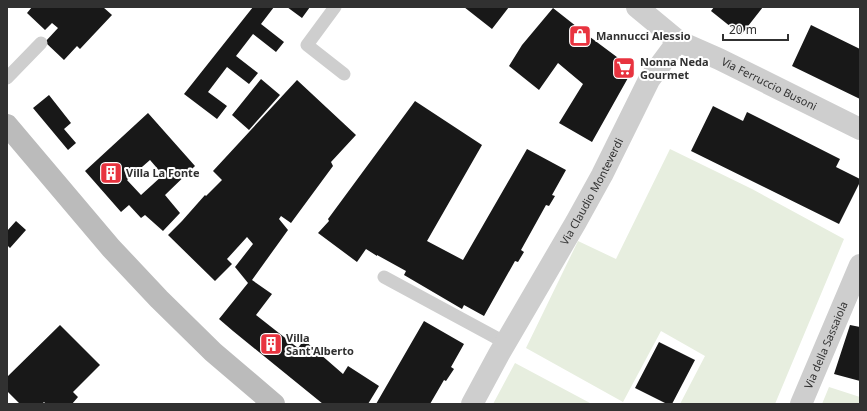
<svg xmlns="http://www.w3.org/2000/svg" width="867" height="411" font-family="'Noto Sans',sans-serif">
<rect width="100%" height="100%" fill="#fff"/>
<path fill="#e7eedf" d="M670,149L752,189L844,239L775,404H680L705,356L661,331L623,402L526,348L578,241L616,259Z
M515,363L590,403L589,404H493Z
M829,387L860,397V404H822Z"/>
<path fill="#181818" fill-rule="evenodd" d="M32,7H103L112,15L80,49L77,46L64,60L45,42L58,28L52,23L45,30L27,13Z
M253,7H274L261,24L284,42L276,52L253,34L236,56L258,73L249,84L227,67L208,92L227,106L217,119L184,94Z
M287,7H310L302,18Z
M464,7H509L492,29Z
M714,7H763L741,35L711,11Z
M553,8L586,34L633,69L592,142L559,123L583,84L558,63L539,90L509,66L522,45Z
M811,25L860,49V99L792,66Z
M261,79L280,95L249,130L232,115Z
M297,80L356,135L331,162L333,166L291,223L281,216L279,219L288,230L252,280L272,294L256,315L298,348L304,340L343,374L348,366L379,386L368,404H323L233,331L219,319L248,283L235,267L253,244L247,237L227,259L232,264L215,281L168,235L182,221L205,195L206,196L222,180L213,171Z
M49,95L71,123L64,129L76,143L68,150L33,108Z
M415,101L482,145L427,241L463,260L527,149L566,170L552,195L555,196L549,206L546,205L521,250L524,252L518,262L515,261L484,316L464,305L462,309L404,275L406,271L377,255V256L366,249L357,262L318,233L329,221L328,219Z
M713,106L743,121L747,112L840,159L836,167L860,179V182L839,224L691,151Z
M148,113L195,166L165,195L180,213L163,231L145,215L141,218L129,205L121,212L85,171ZM150,160L163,175L141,195L127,180Z
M16,221L26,230L10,248L7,245V231Z
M424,321L464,344L451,367L454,369L446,381L444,380L430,404H376Z
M60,325L100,365L73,392L78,397L72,404H46L44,402L42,404H20L7,391V377Z
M850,325L860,327V381L834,374Z
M659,342L695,360L672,404H667L635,388Z"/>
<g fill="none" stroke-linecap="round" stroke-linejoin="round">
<path stroke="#cecece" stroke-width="13" d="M335,7L307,45L344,74
M7,78L41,43
M384,277L506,343"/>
<g stroke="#cecece" stroke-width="22">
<path id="s1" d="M637,7L678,41L719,59L860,129"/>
<path id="s2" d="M472,404L499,354L576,222L602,175L649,80L678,41"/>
<path id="s3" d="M801,404L860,265"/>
</g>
<path stroke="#bbb" stroke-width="22" d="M7,125L111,248L159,299L213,352L274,404"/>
</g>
<defs>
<g id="shop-square" transform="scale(1.15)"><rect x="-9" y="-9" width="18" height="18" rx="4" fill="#e8333f" stroke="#fff"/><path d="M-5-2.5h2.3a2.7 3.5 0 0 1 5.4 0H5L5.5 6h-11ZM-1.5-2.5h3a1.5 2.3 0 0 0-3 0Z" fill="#fff"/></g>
<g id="supermarket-square" transform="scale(1.15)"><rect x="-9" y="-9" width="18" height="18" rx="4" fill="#e8333f" stroke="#fff"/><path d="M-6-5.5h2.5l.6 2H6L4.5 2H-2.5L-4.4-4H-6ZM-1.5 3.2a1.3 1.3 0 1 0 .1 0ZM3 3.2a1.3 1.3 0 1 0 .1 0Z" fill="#fff"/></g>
<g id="building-square" transform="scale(1.15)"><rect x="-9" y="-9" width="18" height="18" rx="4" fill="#e8333f" stroke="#fff"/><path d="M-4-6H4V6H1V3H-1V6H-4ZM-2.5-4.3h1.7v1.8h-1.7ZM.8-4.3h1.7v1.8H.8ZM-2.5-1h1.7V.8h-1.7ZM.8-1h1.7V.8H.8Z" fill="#fff"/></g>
</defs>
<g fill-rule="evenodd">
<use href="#shop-square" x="580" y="36"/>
<use href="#supermarket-square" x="624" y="68"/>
<use href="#building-square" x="111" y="173"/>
<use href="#building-square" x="271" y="344"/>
</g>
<g text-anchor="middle" stroke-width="4" stroke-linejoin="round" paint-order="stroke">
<g font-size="11" font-weight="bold" fill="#313131" stroke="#fff" text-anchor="start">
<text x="596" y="40">Mannucci Alessio</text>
<text x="640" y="66">Nonna Neda<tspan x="640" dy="13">Gourmet</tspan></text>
<text x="126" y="177">Villa La Fonte</text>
<text x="286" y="342">Villa<tspan x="286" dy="13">Sant'Alberto</tspan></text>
</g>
<g font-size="11" fill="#313131" stroke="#fff">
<text dy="4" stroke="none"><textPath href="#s1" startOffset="154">Via Ferruccio Busoni</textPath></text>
<text dy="4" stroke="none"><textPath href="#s2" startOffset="244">Via Claudio Monteverdi</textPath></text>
<text dy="4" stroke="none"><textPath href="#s3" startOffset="64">Via della Sassaiola</textPath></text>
</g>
</g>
<rect width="867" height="411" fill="none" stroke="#313131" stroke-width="16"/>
<path d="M723 34v6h65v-6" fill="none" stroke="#313131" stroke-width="2"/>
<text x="729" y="34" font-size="12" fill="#313131" stroke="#ffffff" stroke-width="3" paint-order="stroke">20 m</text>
</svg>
